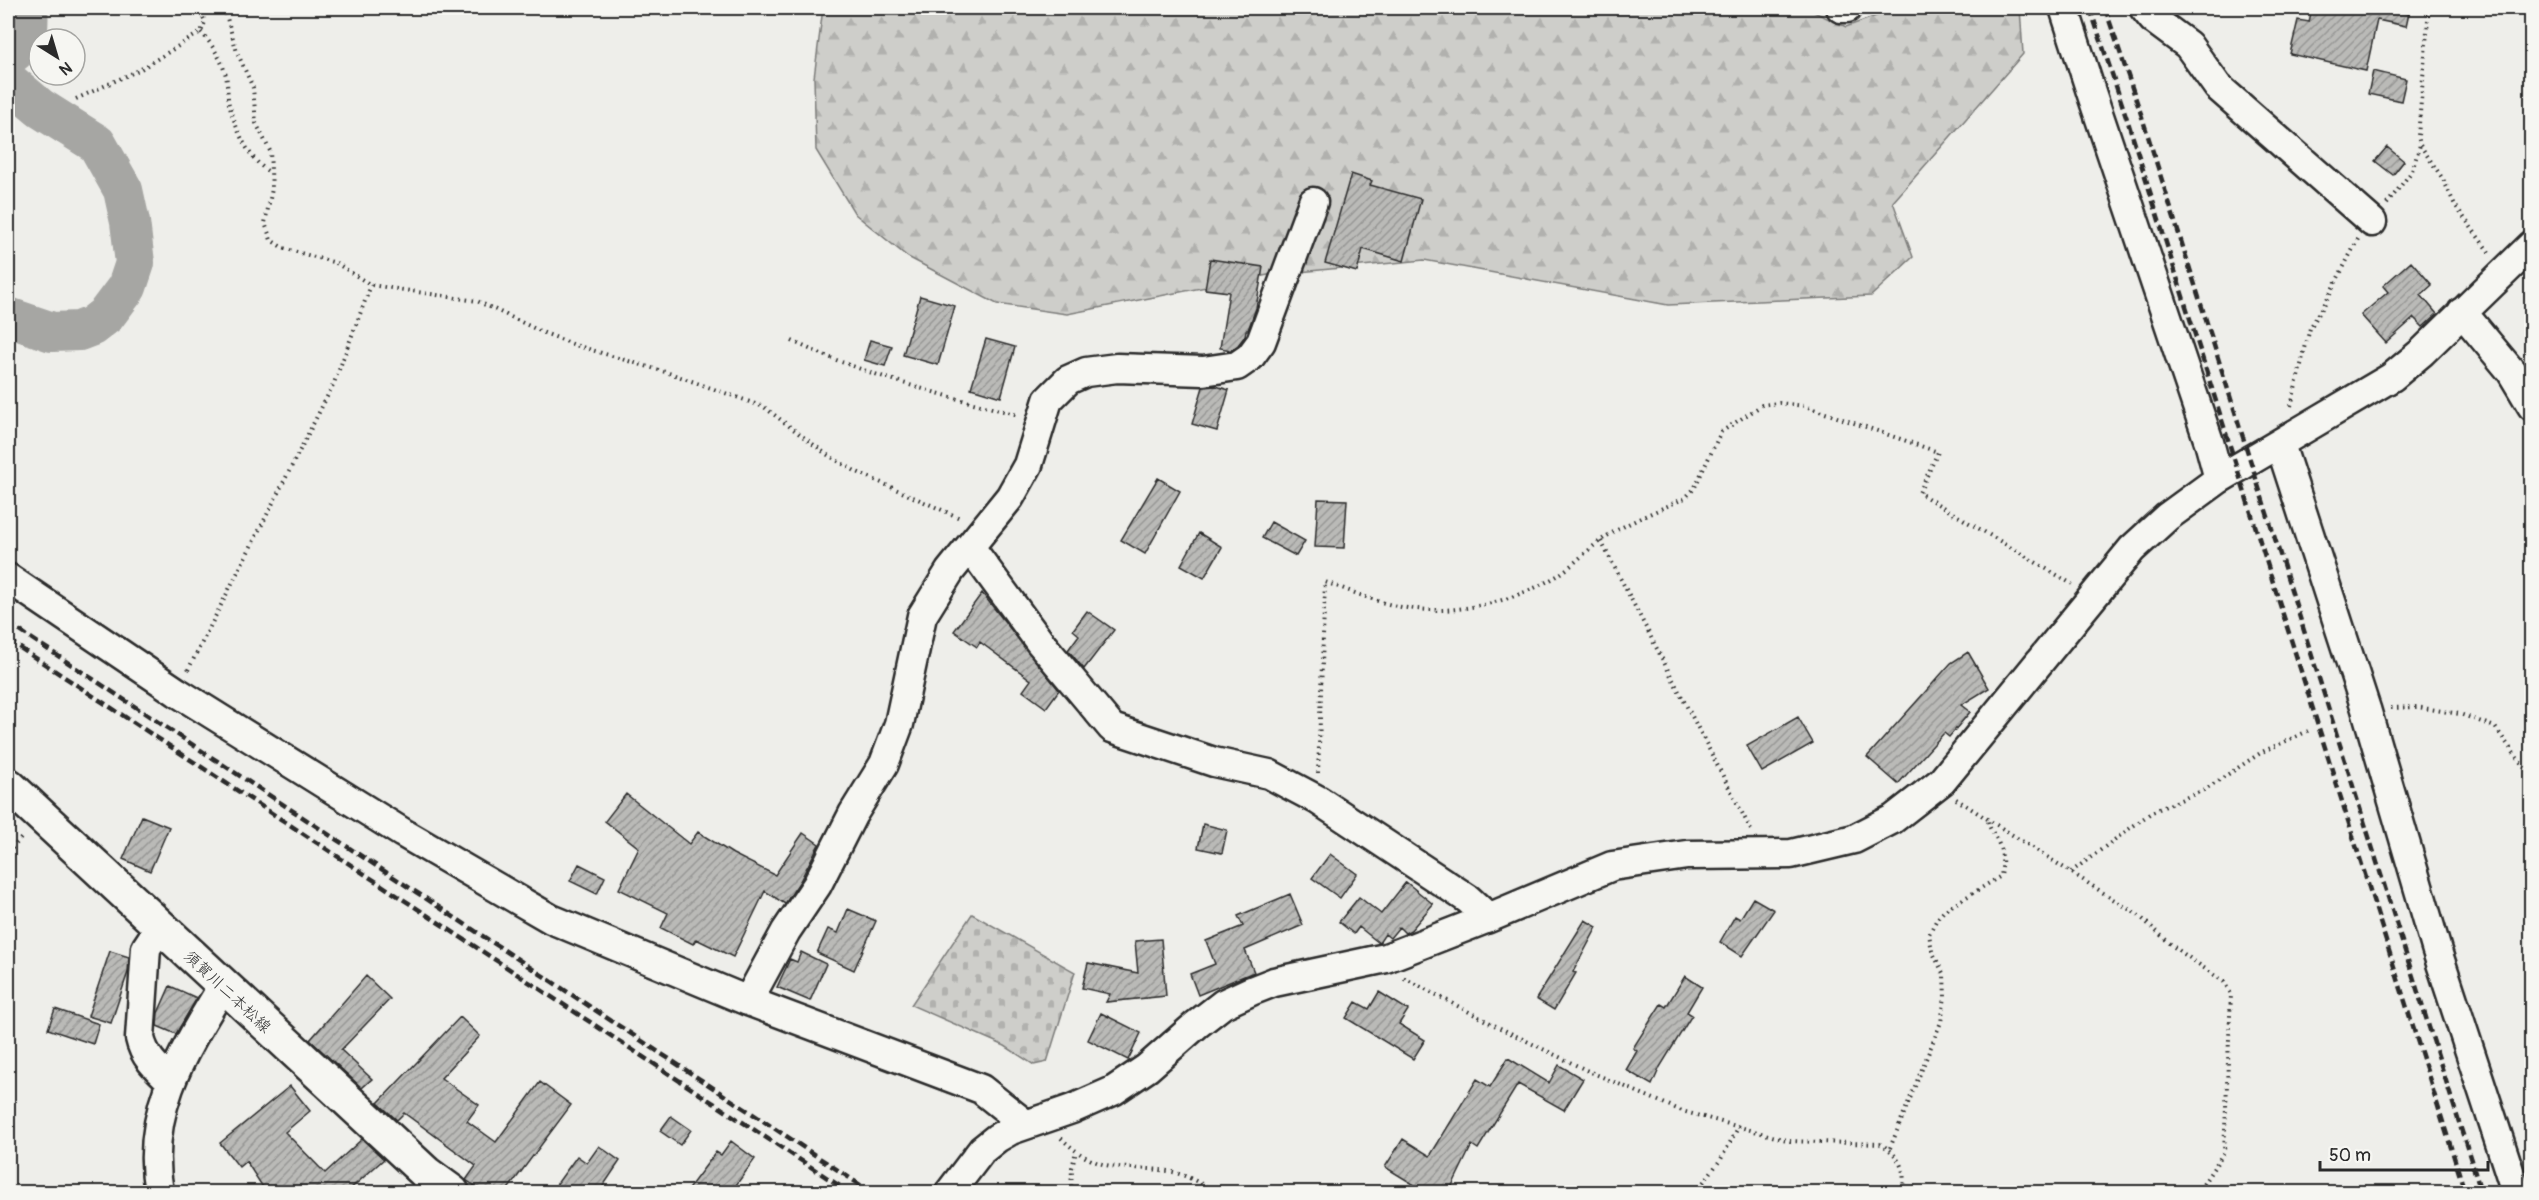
<svg xmlns="http://www.w3.org/2000/svg" width="2539" height="1200" font-family="Pangolin,'Klee One',sans-serif">
<defs>
<pattern id="forest-firs" width="22" height="20" patternUnits="userSpaceOnUse" patternTransform="scale(1.5)"><rect width="22" height="20" fill="#cececa"/><path d="M5 1l3.5 6h-7zM16 11l3.5 6h-7z" fill="#b1b1ae"/></pattern>
<pattern id="cemetery-stones" width="16" height="16" patternUnits="userSpaceOnUse" patternTransform="scale(1.5)"><rect width="16" height="16" fill="#cececa"/><path d="M2 7V4a2 2 0 0 1 4 0v3zM10 15v-3a2 2 0 0 1 4 0v3z" fill="#b1b1ae"/></pattern>
<pattern id="building-hatch" width="6" height="6" patternUnits="userSpaceOnUse" patternTransform="scale(1.5)"><rect width="6" height="6" fill="#babab7"/><path d="M-1 1l2-2M0 6l6-6M5 7l2-2" fill="none" stroke="#979795"/></pattern>
</defs>
<rect width="100%" height="100%" fill="#eeeeea"/>
<filter id="ink" filterUnits="userSpaceOnUse"><feTurbulence type="fractalNoise" baseFrequency=".0167" numOctaves="2"/><feDisplacementMap in="SourceGraphic" scale="12" xChannelSelector="R" yChannelSelector="G"/><feConvolveMatrix kernelMatrix="1 2 1 2 8 2 1 2 1" color-interpolation-filters="sRGB"/></filter>
<g filter="url(#ink)">
<path fill="url(#forest-firs)" stroke="#7c7c7a" stroke-width="1.5" d="M823,8H1812L1814,12L1846,27L1898,8H2020L2023,54L1893,202L1913,257L1871,296L1668,305L1424,260L1268,275L1067,314L997,304L908,257L855,214L816,150L814,78Z"/>
<path fill="url(#cemetery-stones)" stroke="#7c7c7a" stroke-width="1.5" d="M972,914L1075,972L1047,1062L1034,1065L1005,1046L911,1005Z"/>
<g fill="none" stroke-linecap="round" stroke-linejoin="round">
<path stroke="#a6a6a3" stroke-width="40" d="M8,57C28,42 30,32 28,8
M8,81L40,108L97,144L123,190L130,222L135,263L127,287L106,315L92,326L79,331L52,332L8,317"/>
</g>
<path fill="url(#building-hatch)" stroke="#2b2b2b" stroke-width="1.5" d="M2312,8H2410L2406,26L2377,20L2366,71L2290,54L2298,20L2309,22Z
M2373,71L2406,79L2401,101L2368,94Z
M2387,147L2404,161L2393,175L2375,161Z
M1351,174L1372,181L1370,185L1421,199L1404,261L1363,249L1357,272L1325,263Z
M1210,259L1263,267L1256,308L1248,330H1246L1245,336L1238,345L1231,350L1220,348L1229,292L1205,289Z
M2411,261L2432,285L2421,295L2437,314L2423,327L2414,318L2386,343L2361,315L2388,292L2383,286Z
M920,296L955,306L938,365L903,355Z
M986,339L1015,347L1001,397L971,388Z
M870,340L892,346L885,366L864,360Z
M1216,386L1229,390L1217,431L1192,424L1203,387Z
M1158,478L1180,491L1145,554L1121,540Z
M1318,499L1347,500L1344,548L1315,547Z
M1271,522L1305,541L1296,556L1262,538Z
M1199,533L1222,547L1204,578L1181,565Z
M982,593L1059,690L1046,708L1023,691L1031,680L980,642L977,647L954,631Z
M1087,611L1114,630L1084,669L1068,650L1079,635L1073,630Z
M1968,652L1989,688L1961,705L1970,712L1949,737L1944,733L1898,784L1867,757L1951,663Z
M1798,717L1813,743L1762,772L1747,746Z
M626,794L689,844L698,832L733,854L775,875L803,833L819,844L800,881L785,904L765,891L733,957L696,939L693,944L661,928L668,913L619,889L639,848L605,821Z
M142,816L169,827L150,871L123,859Z
M1203,824L1227,830L1222,853L1198,848Z
M1330,854L1357,874L1340,898L1312,878Z
M579,864L605,877L597,894L570,881Z
M1406,882L1433,904L1411,930L1405,933L1399,927L1390,938L1385,934L1379,943L1359,927L1354,934L1339,922L1359,897L1381,914Z
M1290,894L1303,925L1245,950L1254,972L1198,995L1190,974L1215,964L1206,941L1243,926L1238,916Z
M1753,898L1774,910L1742,956L1720,942L1735,916L1740,919Z
M848,909L876,921L854,970L817,953L828,929L838,933Z
M1585,920L1597,927L1573,972L1576,973L1554,1010L1536,999Z
M1161,939L1166,996L1106,1002L1110,994L1082,988L1088,963L1138,973L1135,941Z
M110,951L129,957L128,972L111,1023L88,1016Z
M801,952L826,964L810,1001L777,987L790,959L797,962Z
M366,976L390,999L341,1050L372,1079L362,1088L310,1040Z
M1685,976L1702,987L1687,1012L1692,1015L1660,1067L1652,1085L1626,1070L1637,1051L1633,1048L1661,1004L1666,1007Z
M170,986L197,998L176,1034L157,1026L158,1013Z
M1379,992L1408,1010L1399,1024L1425,1040L1413,1059L1346,1018L1356,1002L1369,1009Z
M55,1009L99,1024L93,1044L48,1029Z
M1101,1013L1141,1033L1128,1060L1088,1040Z
M460,1017L480,1036L441,1078L479,1105L467,1121L496,1142L540,1082L571,1105L506,1192H484L466,1180L476,1166L404,1113L397,1120L378,1103Z
M1508,1058L1549,1083L1559,1065L1583,1079L1564,1110L1518,1084L1478,1149L1472,1145L1449,1192H1426L1385,1167L1403,1139L1430,1156L1477,1079L1490,1087Z
M290,1086L310,1111L285,1132L325,1173L362,1139L384,1159L347,1192H266L246,1161L239,1167L220,1143Z
M671,1116L691,1130L680,1145L660,1131Z
M731,1141L755,1159L731,1192H686L716,1152L721,1155Z
M599,1146L620,1161L599,1192H551L577,1156L587,1163Z"/>
<g fill="none" stroke-linecap="round" stroke-linejoin="round">
<g stroke="#2b2b2b" stroke-width="33">
<path id="minor" d="M1841,8H1847
M2064,8L2092,95L2209,442L2219,479
M2144,8L2153,19L2188,45L2218,87L2372,222
M2462,312L2511,371L2532,406
M2280,444L2366,709L2437,951L2516,1192
M970,547L1039,641L1112,728L1214,762L1269,774L1318,800L1468,899L1480,910L1486,919
M8,578L177,692L403,833L551,919L748,1001L981,1089L1025,1124
M160,927L146,948L140,1038C144,1057 157,1068 171,1081
M748,1001L786,931L817,885L853,814L884,764L899,724L922,616L950,571L1010,497L1028,465L1048,400L1068,380L1086,372L1117,368L1203,371L1237,366L1250,357L1261,342L1313,202
M159,1192C144,1112 183,1052 223,986
M950,1192L982,1150L997,1138L1011,1130L1072,1109L1113,1091L1147,1068L1196,1025L1223,1004L1251,991L1274,982L1386,958L1486,919L1612,866L1687,855L1791,854L1854,839L1893,819L1942,781L2132,549L2167,517L2219,479L2392,377L2422,352L2532,245"/>
</g>
<g stroke="#2b2b2b" stroke-width="38">
<path id="major" d="M8,785L426,1173L452,1192"/>
</g>
<path stroke="#2b2b2b" stroke-width="4" stroke-dasharray="1.5 4.5" stroke-linecap="butt" d="M224,8L237,52L253,88L256,123L270,151L272,189L265,223L271,240L283,248L336,263L371,285L477,301L542,332L575,345L672,374L764,407L826,454L855,471L960,518
M2429,8L2418,136L2420,145L2443,179L2455,205L2489,252
M201,32C212,44 222,60 226,76C228,85 227,95 229,104C236,129 248,160 271,173
M76,99L141,69L201,32L205,22L199,8
M2387,204L2412,171L2420,145
M792,341C864,375 940,394 1018,415
M2291,406L2310,328L2323,307L2358,239
M1601,541L1751,830
M188,670L334,383L371,285
M2391,708L2417,707L2460,714L2495,727L2526,770L2532,771
M1318,773L1325,582C1354,592 1386,607 1417,609C1464,614 1517,600 1557,576C1575,564 1589,548 1607,536C1631,521 1659,510 1685,498L1694,489L1721,432L1762,405L1779,403L1805,406L1938,452L1919,493L2072,584
M1956,799L2138,915L2174,947L2224,982L2231,994L2224,1152L2198,1192
M8,853L23,836
M2071,872L2152,812L2204,790L2262,752L2308,731
M1404,978L1498,1027L1586,1070L1682,1111L1790,1141L1880,1144C1898,1152 1909,1174 1901,1192
M1061,1138C1102,1178 1126,1163 1173,1172C1188,1176 1202,1184 1215,1192
M1890,1148L1941,1022L1945,997L1944,975L1932,951L1929,934L1937,919L1945,910L2001,876C2003,864 2003,854 1998,842C1995,834 1989,830 1988,820
M1071,1192L1072,1168L1076,1151
M1696,1192L1721,1159L1739,1126"/>
<use href="#minor" stroke="#f6f6f2" stroke-width="28"/>
<use href="#major" stroke="#f6f6f2" stroke-width="33"/>
<path stroke="#2b2b2b" stroke-width="4.5" stroke-dasharray="9 4.5" stroke-linecap="butt" d="M2090,8L2128,122L2465,1192
M2105,8L2142,117L2481,1192
M8,623L871,1192
M8,640L849,1192"/>
</g>
</g>
<g text-anchor="middle" stroke-width="5" stroke-linejoin="round" paint-order="stroke">
<g font-size="16" fill="#2b2b2b" stroke="#f6f6f2">
<text transform="translate(228 991) rotate(43)" y="6">須賀川二本松線</text>
</g>
</g>
<rect width="2539" height="1200" fill="none" stroke="#f6f6f2" stroke-width="30"/>
<rect x="15" y="15" width="2509" height="1170" fill="none" stroke="#2b2b2b" stroke-width="2" filter="url(#ink)"/>
<g transform="translate(57 57) rotate(143)"><circle r="28" fill="#f6f6f2" stroke="#a5a5a2" stroke-width="1.5"/>
<path d="M0-4.5L10 22L0 15L-10 22Z" fill="#2b2b2b"/>
<text y="-9" font-size="16" font-weight="bold" text-anchor="middle" fill="#2b2b2b">N</text>
</g>
<path d="M2320 1161v9h168v-9" fill="none" stroke="#2b2b2b" stroke-width="3"/>
<text x="2329" y="1161" font-size="18" fill="#2b2b2b" stroke="#f6f6f2" stroke-width="4.5" paint-order="stroke">50 m</text>
</svg>
